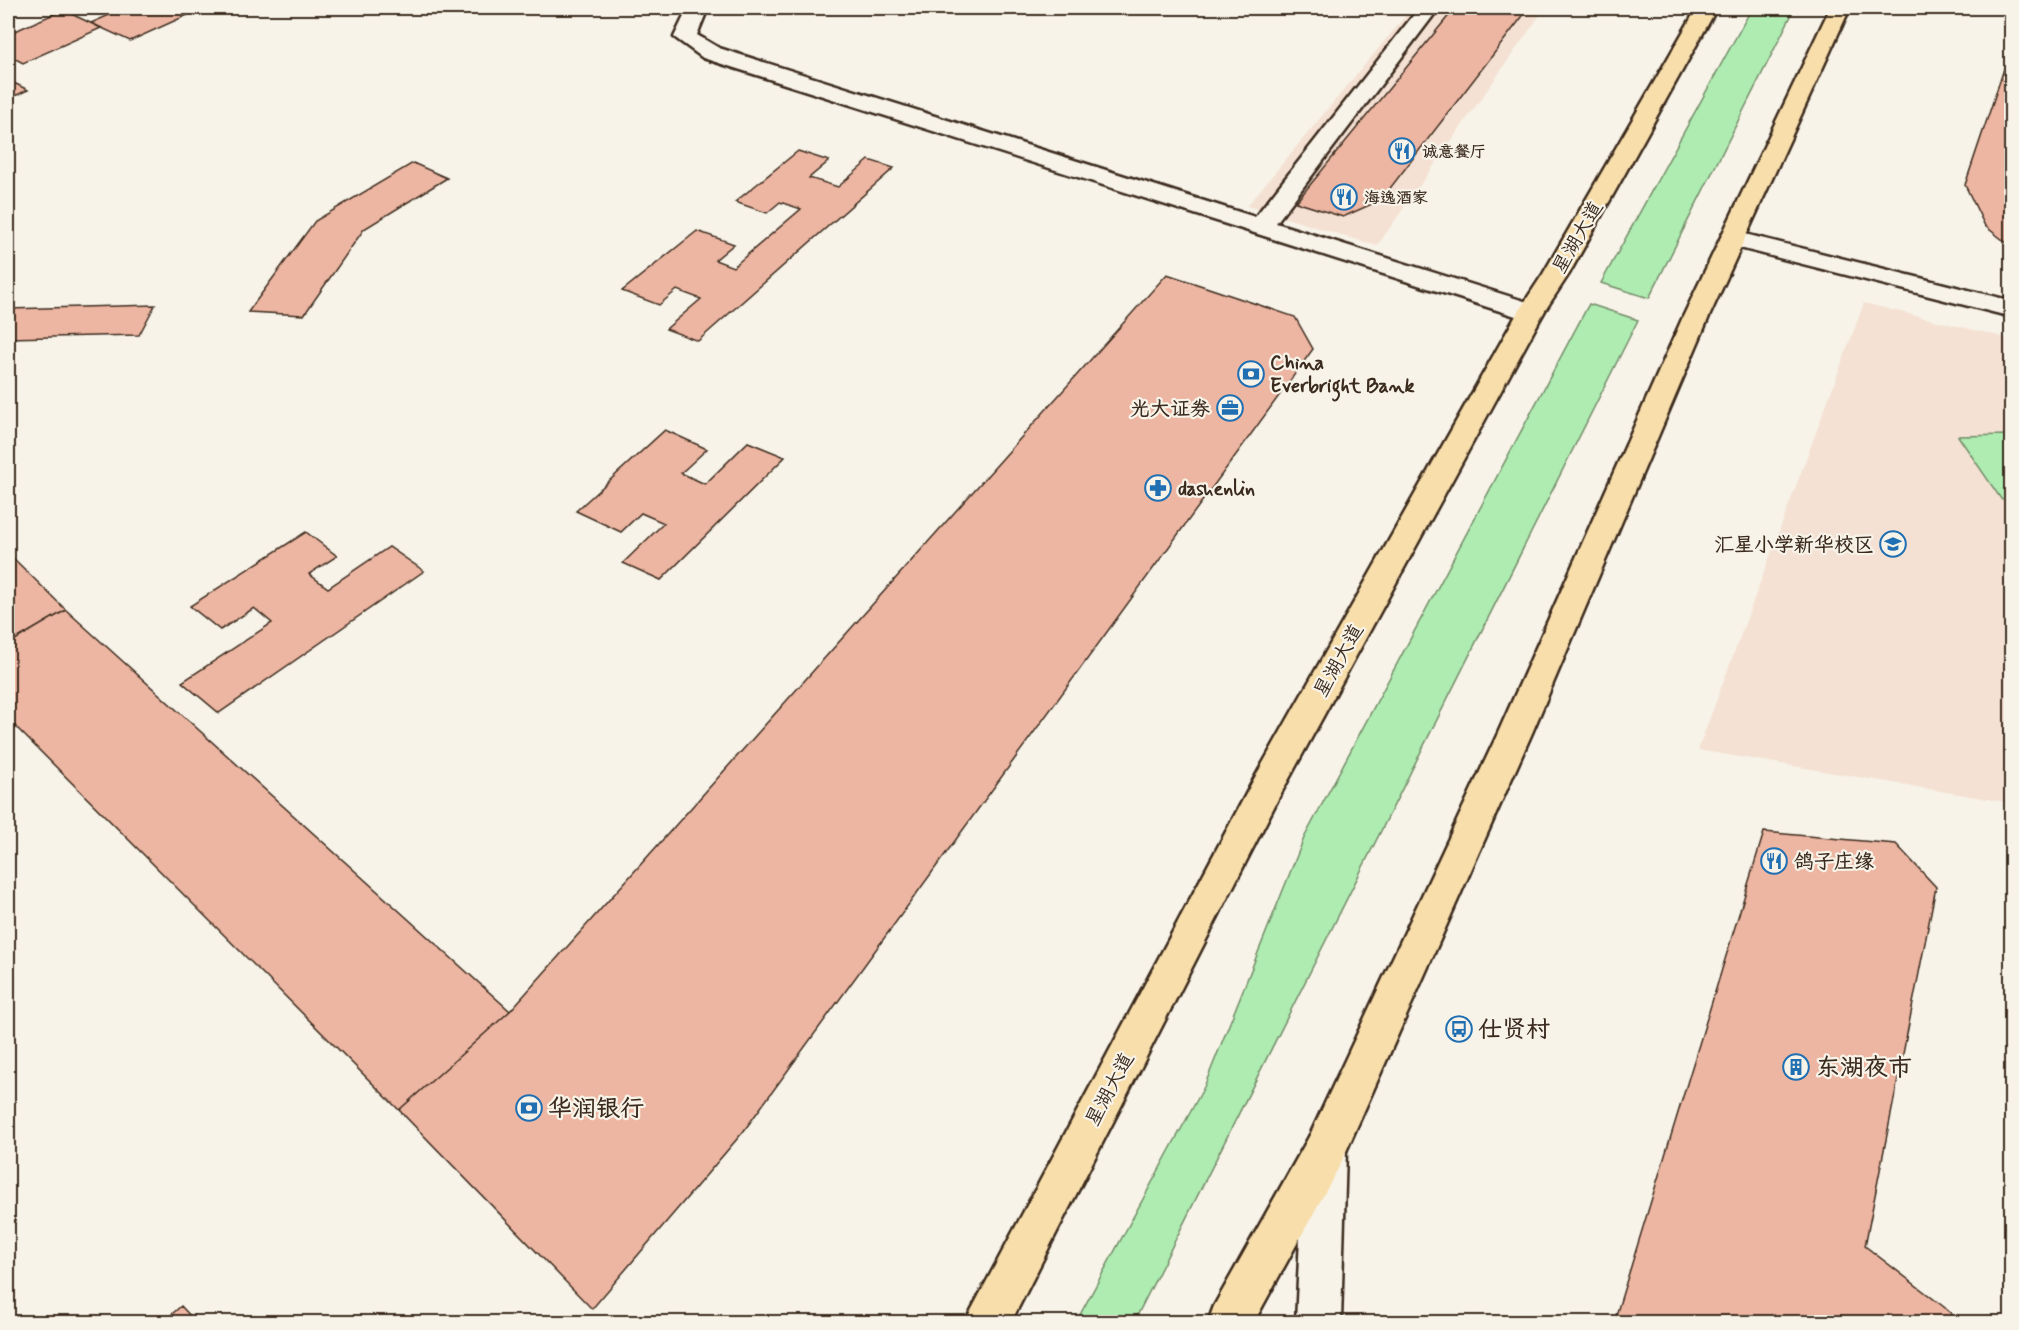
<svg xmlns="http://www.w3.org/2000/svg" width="2019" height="1330" font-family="Mynerve,'LXGW WenKai TC',sans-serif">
<rect width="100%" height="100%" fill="#f7f3e8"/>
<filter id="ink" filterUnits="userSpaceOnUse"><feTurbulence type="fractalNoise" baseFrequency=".0167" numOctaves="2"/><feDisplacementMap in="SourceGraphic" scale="12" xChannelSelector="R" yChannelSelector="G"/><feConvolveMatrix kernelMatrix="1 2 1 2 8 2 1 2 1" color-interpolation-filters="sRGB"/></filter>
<g filter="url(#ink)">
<path fill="#f4e1d3" d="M1412,8H1545L1377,246L1247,206Z
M1864,303L2011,339V803L1698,750Z"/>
<path fill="#aeecb2" stroke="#748b68" stroke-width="1.5" d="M1752,8H1795L1649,298L1601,283Z
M1589,304L1638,320L1134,1322H1076L1204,1087L1304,838Z
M2011,435V498L2001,499L1958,436Z"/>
<path fill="#edb6a2" stroke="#3b2a1e" stroke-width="1.5" d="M125,8H203L130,41L91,23Z
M1455,8H1529L1381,200L1343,217L1296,202Z
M63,10L101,28L23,63L8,55V34Z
M2012,45V247L1985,226L1965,185Z
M8,80L28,90L8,99Z
M798,151L829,161L809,178L838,187L869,160L894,168L698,341L666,329L701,299L677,290L659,305L622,291L697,231L734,244L715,260L733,267L801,209L780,202L767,213L735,202Z
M413,163L447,178L364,229L304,315L248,312L315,221Z
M1167,274L1295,317L1313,349L743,1132L592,1309L399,1110L510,1011Z
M155,305L139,335L8,338V309Z
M665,430L707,449L681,473L705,484L748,442L785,457L661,580L623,563L664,523L641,513L621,532L576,511Z
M306,532L337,556L309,574L328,588L389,547L424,571L219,713L182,682L272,623L254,608L220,630L190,606Z
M8,553L66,610L8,644Z
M66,610L510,1011L399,1110L8,719V644Z
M1764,832L1896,844L1936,887L1865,1246L1944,1307L1960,1322H1614Z
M181,1306L196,1322H163Z"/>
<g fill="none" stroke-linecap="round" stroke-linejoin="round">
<g stroke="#3b2a1e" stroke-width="5">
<path id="street" d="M688,8H708L697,35L719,48L1255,217L1419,8H1439L1276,223L1540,306L1544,312L1540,318L1531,320L1522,318L703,58L674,37Z
M1733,231L2012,301V317L1724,244L1720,239L1724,234Z"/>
</g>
<g stroke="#3b2a1e" stroke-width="5">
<path id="secondary" d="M1325,1129L1340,1135L1346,1150L1341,1322H1296L1304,1150L1310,1135Z"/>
</g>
<g stroke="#3b2a1e" stroke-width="5">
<path id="primary" d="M1697,8H1717L1569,274L1544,312L1278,799L1011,1322H965L1254,779L1518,312L1543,274Z
M1830,8H1850L1708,319L1532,733L1340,1165L1254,1322H1208L1214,1306L1310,1135L1498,733L1682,319Z"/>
</g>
<use href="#street" fill="#f7f3e8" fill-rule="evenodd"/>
<use href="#secondary" fill="#f7f3e8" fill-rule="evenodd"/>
<use href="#primary" fill="#f8deab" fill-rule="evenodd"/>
</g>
</g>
<defs>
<g id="restaurant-ring" transform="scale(1.35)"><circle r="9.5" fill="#f7f3e8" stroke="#1f6fb2" stroke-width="1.5"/><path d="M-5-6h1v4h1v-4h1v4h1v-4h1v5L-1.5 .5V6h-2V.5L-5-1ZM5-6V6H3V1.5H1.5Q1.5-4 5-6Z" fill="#1f6fb2"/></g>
<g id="bank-ring" transform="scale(1.35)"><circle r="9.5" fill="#f7f3e8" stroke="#1f6fb2" stroke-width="1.5"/><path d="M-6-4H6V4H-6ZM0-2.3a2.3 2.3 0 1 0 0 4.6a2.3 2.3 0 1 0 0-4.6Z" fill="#1f6fb2"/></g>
<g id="office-ring" transform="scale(1.35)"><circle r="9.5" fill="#f7f3e8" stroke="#1f6fb2" stroke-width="1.5"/><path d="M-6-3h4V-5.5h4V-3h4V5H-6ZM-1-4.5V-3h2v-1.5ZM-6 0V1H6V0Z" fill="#1f6fb2"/></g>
<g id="pharmacy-ring" transform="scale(1.35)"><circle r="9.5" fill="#f7f3e8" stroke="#1f6fb2" stroke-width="1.5"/><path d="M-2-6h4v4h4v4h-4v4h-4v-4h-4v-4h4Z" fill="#1f6fb2"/></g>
<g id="school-ring" transform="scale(1.35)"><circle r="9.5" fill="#f7f3e8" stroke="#1f6fb2" stroke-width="1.5"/><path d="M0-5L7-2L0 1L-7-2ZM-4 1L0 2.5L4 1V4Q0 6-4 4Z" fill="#1f6fb2"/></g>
<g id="bus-ring" transform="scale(1.35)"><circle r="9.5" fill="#f7f3e8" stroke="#1f6fb2" stroke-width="1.5"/><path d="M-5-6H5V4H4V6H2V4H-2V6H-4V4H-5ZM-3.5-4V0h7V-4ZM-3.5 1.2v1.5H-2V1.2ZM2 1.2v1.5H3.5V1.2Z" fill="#1f6fb2"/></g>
<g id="building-ring" transform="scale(1.35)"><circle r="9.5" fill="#f7f3e8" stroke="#1f6fb2" stroke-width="1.5"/><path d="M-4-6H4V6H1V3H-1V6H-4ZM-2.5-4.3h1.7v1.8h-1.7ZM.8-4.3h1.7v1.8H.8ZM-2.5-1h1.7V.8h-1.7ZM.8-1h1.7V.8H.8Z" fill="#1f6fb2"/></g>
</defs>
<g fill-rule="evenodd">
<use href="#restaurant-ring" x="1402" y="151"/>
<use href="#restaurant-ring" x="1344" y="197"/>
<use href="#bank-ring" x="1251" y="374"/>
<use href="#office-ring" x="1230" y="408"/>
<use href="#pharmacy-ring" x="1158" y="488"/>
<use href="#school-ring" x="1893" y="544"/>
<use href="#restaurant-ring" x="1774" y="861"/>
<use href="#bus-ring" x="1459" y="1029"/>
<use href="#building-ring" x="1796" y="1067"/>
<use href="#bank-ring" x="529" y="1108"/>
</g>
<g text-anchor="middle" stroke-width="4.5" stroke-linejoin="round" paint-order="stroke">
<g font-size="16" font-weight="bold" fill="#3b2a1e" stroke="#f7f3e8" text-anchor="start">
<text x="1422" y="157">诚意餐厅</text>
<text x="1364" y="203">海逸酒家</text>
</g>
<g font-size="20" fill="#3b2a1e" stroke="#f7f3e8">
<text transform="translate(1577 237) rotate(-60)" y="7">星湖大道</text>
<text transform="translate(1338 660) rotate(-61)" y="7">星湖大道</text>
<text transform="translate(1109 1089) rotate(-62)" y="7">星湖大道</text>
</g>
<g font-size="20" font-weight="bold" fill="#3b2a1e" stroke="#f7f3e8" text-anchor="start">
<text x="1270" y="369">China<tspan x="1270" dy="23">Everbright Bank</tspan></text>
<text x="1210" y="415" text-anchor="end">光大证券</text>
<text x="1178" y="495">dashenlin</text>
<text x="1874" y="551" text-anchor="end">汇星小学新华校区</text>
<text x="1794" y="868">鸽子庄缘</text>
</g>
<g font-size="24" font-weight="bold" fill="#3b2a1e" stroke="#f7f3e8" text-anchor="start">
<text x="1478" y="1037">仕贤村</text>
<text x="1816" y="1075">东湖夜市</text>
<text x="548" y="1116">华润银行</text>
</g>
</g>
<rect width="2019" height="1330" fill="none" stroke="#f7f3e8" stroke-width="30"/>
<rect x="15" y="15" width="1989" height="1300" fill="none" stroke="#3b2a1e" stroke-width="2" filter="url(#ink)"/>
</svg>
